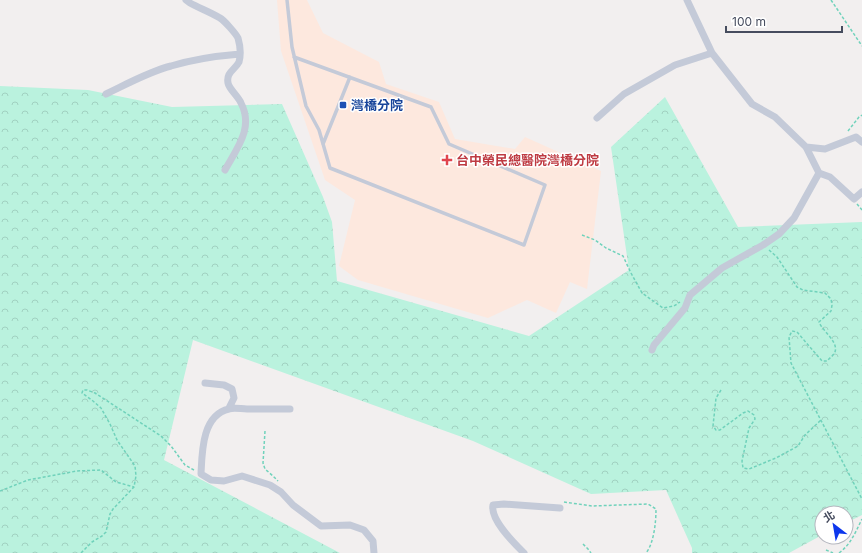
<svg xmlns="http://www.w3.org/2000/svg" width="862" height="553" font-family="Inter,'Noto Sans TC',sans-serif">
<defs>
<pattern id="forest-crowns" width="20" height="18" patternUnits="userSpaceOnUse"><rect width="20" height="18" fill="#baf2de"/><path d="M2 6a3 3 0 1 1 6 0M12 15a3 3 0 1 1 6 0" fill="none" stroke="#a1d1c1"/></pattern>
</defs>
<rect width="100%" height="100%" fill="#f2efef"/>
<path fill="#fde8de" d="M277,0H307L323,33L379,62L386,84L439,102L455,139L515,149L525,137L601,171L587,289L570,282L556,313L527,300L488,318L358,280L339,266L355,200L325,180L281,51Z"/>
<path fill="url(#forest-crowns)" d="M0,86L88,90L172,107L282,104L323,197L332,222L337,281L529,336L629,270L611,147L665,97L738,227L862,222V515L846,523V513H822V535L789,553H692V548L666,490L591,494L473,441L193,340L164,460L340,553H0Z"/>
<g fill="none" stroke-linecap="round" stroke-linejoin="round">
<path stroke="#70d2bb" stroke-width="1.5" stroke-dasharray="3 2" stroke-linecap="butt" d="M831,0L862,46
M848,131L859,117L862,115
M857,204L862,210
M582,235L595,240L606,248L623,256L631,273L642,293L663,308L674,306L680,302
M769,250L777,257L797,287L803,290L825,293L831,299L832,305L831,311L819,322C822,331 841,343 834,354C832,356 829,359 827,361H822L797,332L792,331L789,337L791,363L862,499
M721,390L716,398L713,426L716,430H720L743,413L748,411L754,415L755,419L749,428L742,461L743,468L749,469L776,458L798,446L805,435L821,420
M265,431L263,463L265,469L273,476L278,481
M0,491L28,480L77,471L101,470L116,482L134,487
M564,502L592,506L648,504L656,509C656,522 654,543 646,553
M583,544L588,549L591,553
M826,550L833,553
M81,553L92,542L102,536L106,532L110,514L113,509L134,487L136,476L135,466L117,440L110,424L101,408L93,401L82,393L83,390H87L95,393L161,436L171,446L185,465L194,470
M839,553C851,544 855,533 862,519"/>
<path stroke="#c4cad8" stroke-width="3.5" d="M287,0L292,47L306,106L319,130L330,168L524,245L545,185L449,144L431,107L294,57
M323,144L350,77"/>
<path stroke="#c4cad8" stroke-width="7" d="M186,0L190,3C199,8 210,12 220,18C224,20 236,34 238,38C240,45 241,55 239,62C235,70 226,72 228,83C229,89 238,96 241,103C254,128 237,148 225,170
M106,94C127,84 148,72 171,66C194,59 216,56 240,54
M597,118L624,94L675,65L712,53
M806,147L825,149L856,137L862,142
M819,173L830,177L854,199L862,192
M652,350L654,345L685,308L690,295L722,268L763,245L779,234L794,218L819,173L806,147L775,117L752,104L712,53L687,0
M205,383L224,385L232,389L234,398L229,408
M290,409C276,409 261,409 247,409C241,409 234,407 229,409C202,415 202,452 201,474L211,480L224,481L242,476L270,485L281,492L293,505L321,526L350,525L364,530L373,541L374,553
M524,553C514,543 490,520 493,505L504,504L560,508"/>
</g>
<rect fill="#1a4fb4" stroke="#fff" stroke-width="1.5" x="339" y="101" width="8" height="8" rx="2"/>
<path fill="#e0444e" stroke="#fff" stroke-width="1.5" d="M445 154h4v4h4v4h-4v4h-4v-4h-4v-4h4z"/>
<g text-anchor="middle" stroke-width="3" stroke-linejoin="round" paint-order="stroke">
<g font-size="13" font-weight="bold" fill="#164399" stroke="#fff" text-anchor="start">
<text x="351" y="110">灣橋分院</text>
</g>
<g font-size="13" font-weight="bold" fill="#be3a42" stroke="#fff" text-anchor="start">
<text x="456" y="165">台中榮民總醫院灣橋分院</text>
</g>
</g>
<g transform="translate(834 525) rotate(329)"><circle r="19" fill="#ffffff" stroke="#b5b7bf"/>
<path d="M0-3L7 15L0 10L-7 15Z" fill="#0d37ed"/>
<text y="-6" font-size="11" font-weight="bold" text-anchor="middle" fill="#464c5e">北</text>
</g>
<path d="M726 26v6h116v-6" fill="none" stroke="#464c5e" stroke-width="2"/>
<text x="732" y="26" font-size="12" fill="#464c5e" stroke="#ffffff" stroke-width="3" paint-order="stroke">100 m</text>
</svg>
